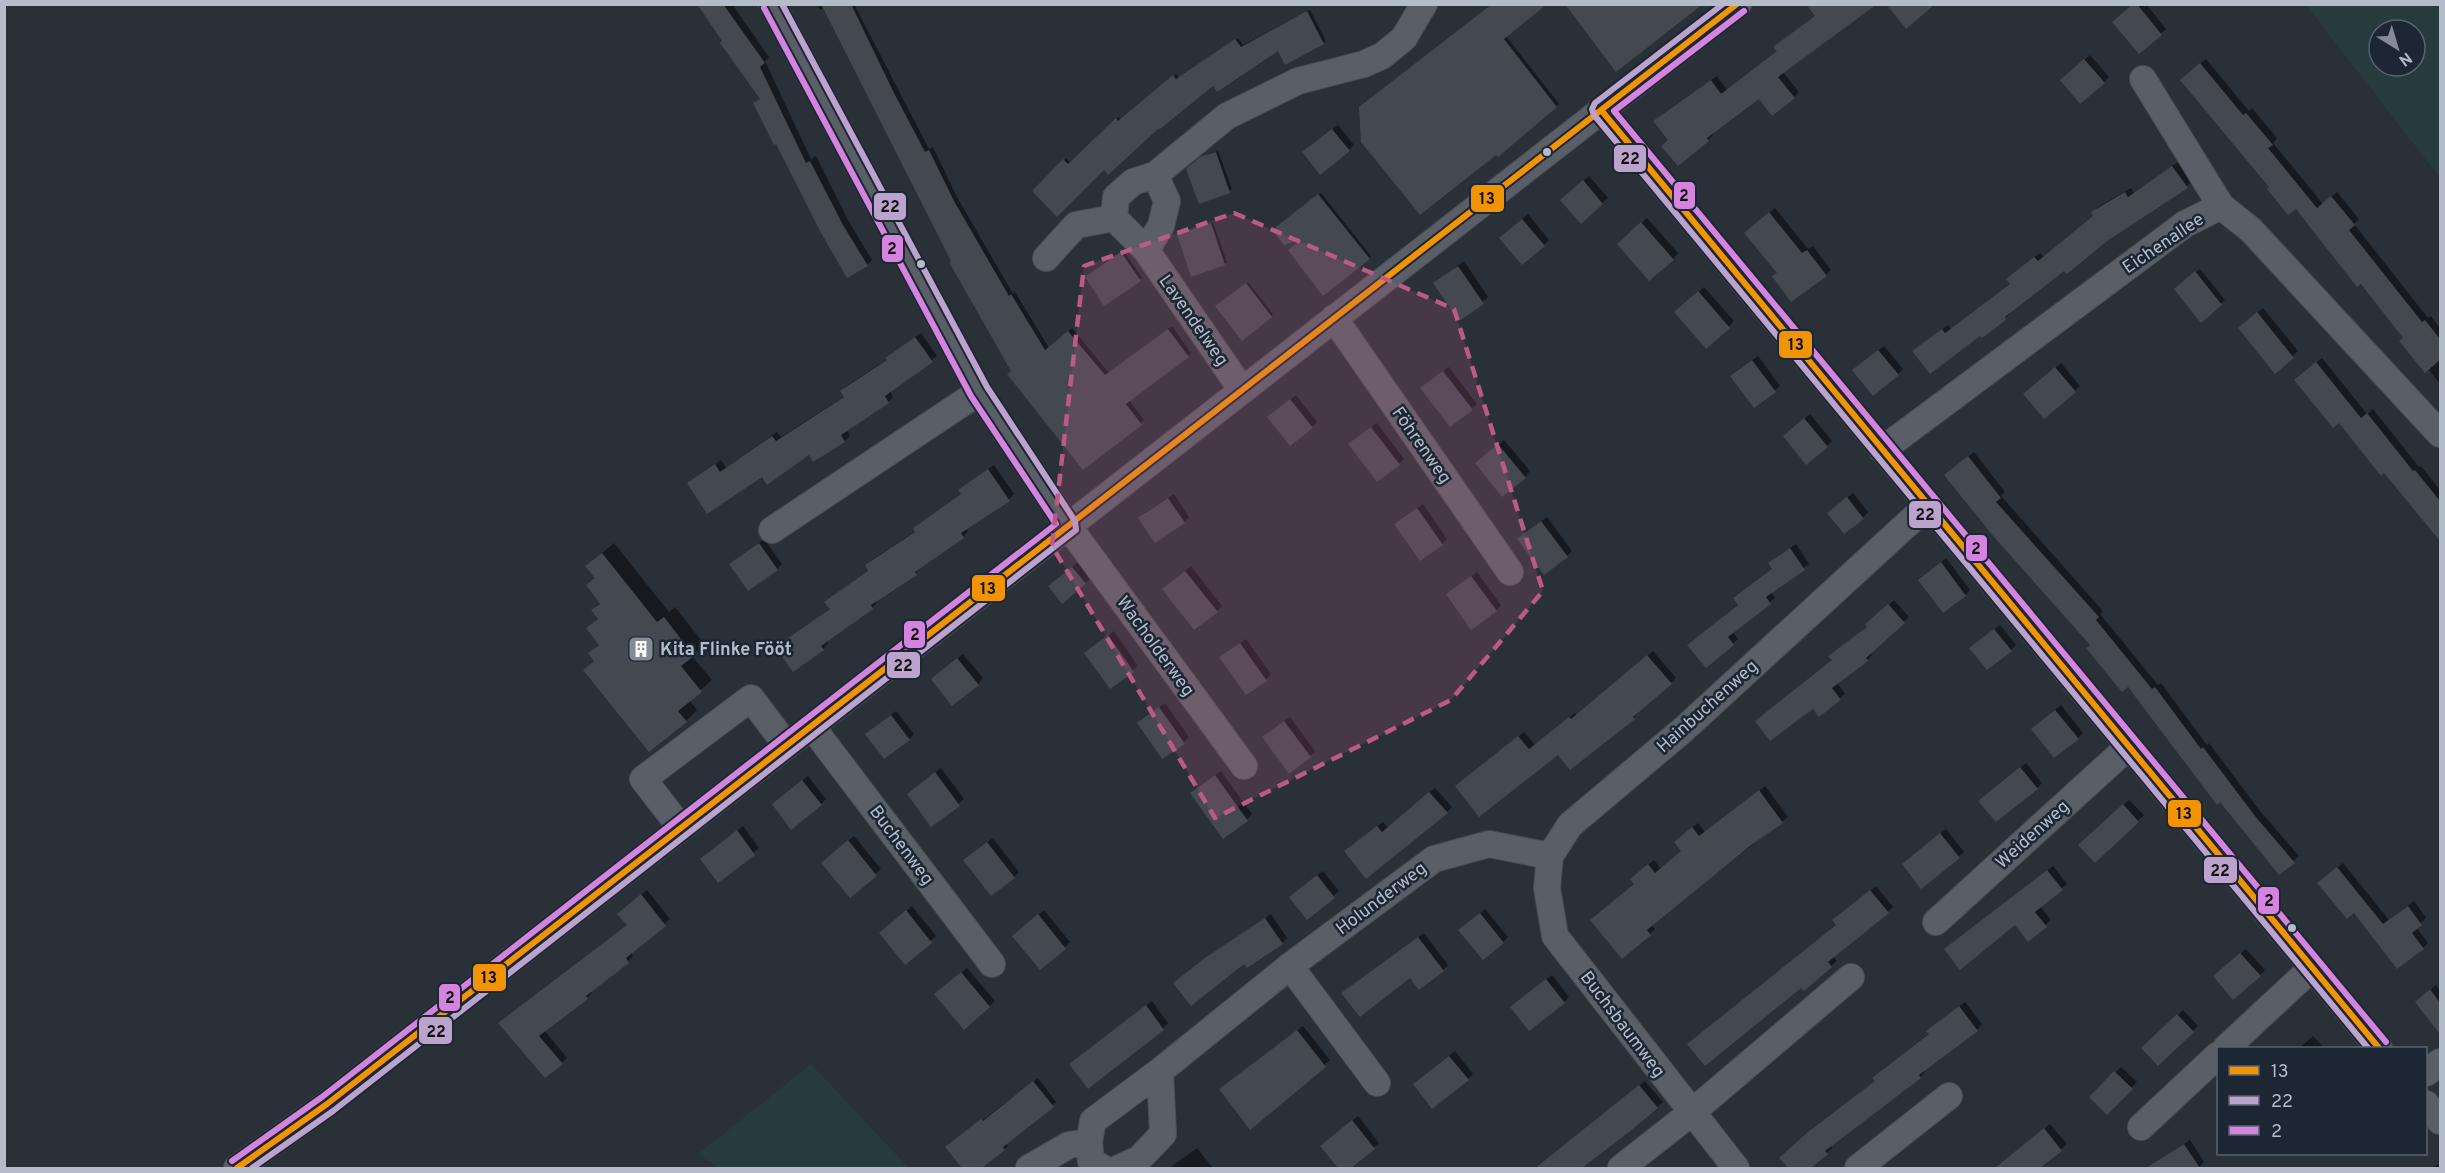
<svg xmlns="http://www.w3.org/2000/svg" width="2445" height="1173" font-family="Overpass,sans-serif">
<rect width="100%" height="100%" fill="#2a3038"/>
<path fill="#273a3e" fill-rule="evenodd" d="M2306,5H2440V178ZM2379,30H2415V66H2379Z
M811,1064L909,1168H718L698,1154Z"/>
<path fill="#0007" d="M699,4H732L769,57L765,61L811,159L816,156L848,220L872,260L867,265L755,103L761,98Z
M817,4H854L929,149L933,147L957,197L1013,294L1015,292L1049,348L1072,328L1109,373L1172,326L1191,353L1129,400L1144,420L1083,468L1012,371L952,261L824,8L820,10Z
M1493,4L1506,36L1559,104L1498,155Z
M2134,4H2146L2166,29L2139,52Z
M1310,10L1326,41L1323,43L1278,49L1213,83L1104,168L1034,191L1066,158L1071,163L1119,117L1121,120L1176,74L1179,78L1238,38L1243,45Z
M2090,55L2109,77L2104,82L2067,75Z
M2206,59L2249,111L2252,108L2277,138L2273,143L2323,204L2337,192L2359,219L2354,224L2428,318L2431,316L2440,328V384L2361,282L2296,207L2271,186L2187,75Z
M1783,72L1799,92L1794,97L1759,96L1711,132L1713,135L1708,140L1678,164L1670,140L1655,121L1660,116L1717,76L1727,90Z
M1338,125L1354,145L1349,150L1309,147Z
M1218,151L1232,189L1200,202L1188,169L1204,156Z
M2178,162L2192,181L2187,186L2064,268L2009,312L2011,313L2005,318L1980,334L1920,346L1948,325L1951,329L2011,284L2013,274L2040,253L2044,257L2095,216L2093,213L2098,207L2131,188L2134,193Z
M1589,176L1608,198L1581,221L1568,195Z
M1321,193L1371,256L1369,258L1276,228Z
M1775,208L1808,249L1813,246L1831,270L1826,275L1778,272L1751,228Z
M1528,214L1549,240L1544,245L1506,233Z
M1647,218L1678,253L1673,259L1624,239Z
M1213,222L1227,262L1224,264L1178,234Z
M1124,251L1142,278L1140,280L1089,275Z
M1464,261L1488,297L1460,319L1435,283Z
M2200,269L2225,300L2201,321L2179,285Z
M1248,282L1273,314L1271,316L1220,304Z
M1704,287L1734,321L1728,327L1681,307Z
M2263,308L2298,351L2275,371L2245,323Z
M921,333L937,356L890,391L893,397L888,402L846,429L850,436L845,441L814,460L809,453L762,475L689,483L721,460L726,468L777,432L781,437L845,396L842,391L847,386L888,359L892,353Z
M1884,346L1903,369L1898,374L1860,365Z
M1758,356L1780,386L1755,406L1737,371Z
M2322,358L2367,414L2373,409L2419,467L2421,466L2440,490V539L2301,375Z
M2061,363L2080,386L2075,391L2031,389Z
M1449,367L1477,404L1472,409L1428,383Z
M1296,395L1317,422L1312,427L1274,412Z
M1810,414L1832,441L1827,446L1790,431Z
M1377,423L1404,459L1399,464L1355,439Z
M1504,440L1530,471L1525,477L1482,458Z
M1974,452L2005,492L2001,496L2103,611L2100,614L2158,685L2161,683L2207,745L2209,743L2260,811L2299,856L2279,873L1951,470Z
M994,465L1014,494L1009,499L966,528L968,531L963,537L920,567L916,573L876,600L877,602L872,608L826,640L828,643L823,649L777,647L831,608L826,602L870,570L867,566L872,560L916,531L914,528L920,523L963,493L960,490L966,485Z
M1853,493L1868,512L1863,518L1834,508Z
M1174,494L1189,517L1184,522L1145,513Z
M1423,504L1447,539L1442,544L1396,524Z
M1547,517L1572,551L1567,556L1525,534Z
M764,539L782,564L777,569L731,564Z
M614,543L669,612L675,607L704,644L692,656L712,680L689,700L697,710L686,721L585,670L595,660L590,653L600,643L588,628L599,617L593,610L601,602L596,577L587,566Z
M1796,544L1809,564L1771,592L1775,598L1732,631L1738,639L1706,666L1695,640L1739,604L1773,568L1775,558Z
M1946,558L1970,590L1965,595L1920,580Z
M1078,562L1091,578L1062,602L1055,581Z
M1191,566L1222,606L1217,611L1169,584Z
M1477,572L1501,605L1496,610L1448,594Z
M1894,600L1909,617L1870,652L1872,655L1867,660L1837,683L1845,694L1820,715L1833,660Z
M2000,625L2016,645L2011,650L1977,643Z
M1114,631L1138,666L1110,687L1086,653Z
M1246,639L1271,674L1266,680L1227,652Z
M1653,651L1676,678L1638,712L1634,718L1559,753L1462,781L1524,732L1535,745L1575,713L1577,715Z
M963,654L983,678L978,684L938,674Z
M1165,703L1189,737L1184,742L1139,723Z
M2061,705L2083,733L2078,738L2038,724Z
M896,711L914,734L909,739L873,729Z
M1290,717L1315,751L1310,756L1269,732Z
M2026,763L2042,783L2037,788L1986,796Z
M941,768L964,799L932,825L914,789Z
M1221,771L1252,814L1247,819L1197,788Z
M808,776L826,799L821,804L779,799Z
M1765,786L1788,817L1651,924L1655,929L1622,957L1637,874L1654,860L1661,869L1683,851L1681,837L1698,823L1705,832Z
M1435,788L1452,807L1447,812L1351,846L1383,822L1388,828Z
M2129,800L2144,815L2095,861L2080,845Z
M743,826L759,848L718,881L702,859Z
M1946,829L1964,852L1922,887L1909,859Z
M854,836L881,869L850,896L828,858Z
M993,838L1019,872L1014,877L970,855Z
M2343,863L2389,920L2414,901L2426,918L2416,927L2428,943L2423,948L2354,911L2325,878Z
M2053,866L2067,884L2040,906L2051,920L2028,940L2015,923L1951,944Z
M1323,871L1339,891L1307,918L1296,892Z
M1876,886L1893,907L1833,956L1837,961L1804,989L1838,925L1839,915Z
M647,890L670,919L631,953L633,956L628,961L590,990L592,993L587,998L544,1030L567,1058L562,1063L500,1023L628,925L624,909Z
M912,906L936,936L905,963L886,928Z
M1485,909L1508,937L1503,942L1466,925Z
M1044,910L1070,942L1065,947L1019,931Z
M1271,914L1287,938L1282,943L1245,962L1180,978Z
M1424,933L1448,965L1443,970L1348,988Z
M2246,949L2265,970L2260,975L2220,971Z
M967,968L995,1001L964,1028L941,989Z
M1552,975L1569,997L1564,1002H1518Z
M2436,985L2440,991V1024L2437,1027L2422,997Z
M1152,1001L1168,1023L1163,1028L1076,1059Z
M1965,1002L1982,1024L1977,1030L1924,1070L1925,1072L1920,1077L1830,1145L1832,1148L1809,1168H1790L1781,1158L1876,1081L1879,1073L1930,1033L1933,1026Z
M2183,1010L2198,1026L2158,1064L2143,1048Z
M1303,1026L1330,1060L1250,1128L1226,1084Z
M2313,1036L2324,1048H2299Z
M1455,1051L1473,1074L1468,1079H1420Z
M2121,1067L2137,1082L2107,1113L2091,1097Z
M1038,1078L1056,1102L1006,1143L1008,1146L1004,1149L980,1168H964L947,1147Z
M1645,1081L1663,1102L1633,1127L1579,1168H1535Z
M1358,1116L1379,1143L1348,1168H1340L1322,1146Z
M2050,1124L2067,1144L2061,1149L2038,1168H1996Z
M2190,1140L2204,1162L2199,1167L2154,1168L2153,1166L2158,1161Z
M1197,1148L1213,1168H1170L1172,1166Z
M2438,1164L2440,1168H2432Z"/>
<path fill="#444950" d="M697,4H723L765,63L760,67L806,163L810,161L843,225L868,266L847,278L820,231L776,144L774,145L753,103L760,99L720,43L722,41Z
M821,4H851L894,93L925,152L929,150L954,201L1009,296L1011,294L1045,350L1068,331L1105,375L1168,329L1189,357L1126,404L1142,425L1083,470L1007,374L1011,371L949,262L951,261Z
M1492,4H1547L1504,39L1557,107L1498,157L1496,155L1420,215L1361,142L1359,107Z
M1565,4H1703L1616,72Z
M1806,4H1877L1778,77L1795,98L1772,116L1759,99L1707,138L1709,141L1678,166L1661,146L1668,140L1653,121L1711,80L1721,94L1777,51L1773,47L1815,16Z
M1886,4H1935L1906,29Z
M2133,4H2137L2162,35L2139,54L2112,22Z
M1307,11L1324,44L1285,65L1278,51L1217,92L1213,86L1160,129L1159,128L1108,175L1104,170L1057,217L1032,191L1063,159L1068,164L1116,118L1118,121L1173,75L1176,79L1235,39L1241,47Z
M2084,59L2105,83L2080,104L2060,80Z
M2200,63L2243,115L2246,113L2273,145L2268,148L2317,208L2331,196L2355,225L2349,230L2422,322L2425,320L2440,339V360L2425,373L2399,341L2403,338L2361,284L2357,287L2296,209L2288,215L2267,189L2269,187L2180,80Z
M1332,129L1350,151L1320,175L1302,152Z
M1216,152L1230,193L1199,204L1186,169L1200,157Z
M2172,166L2188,188L2107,241L2067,274L2064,271L2005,317L2006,320L1982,338L1980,336L1930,374L1912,351L1942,329L1945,333L2010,284L2006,279L2034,257L2038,261L2093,216L2091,212L2125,192L2128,197Z
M1583,180L1603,204L1581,224L1560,200Z
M1318,194L1370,259L1323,296L1288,250L1302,239L1284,245L1272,230Z
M1769,212L1802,253L1807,250L1827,276L1791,302L1772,276L1777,273L1744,233Z
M1522,219L1545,246L1522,265L1499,238Z
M1641,222L1674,260L1649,281L1617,244Z
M1211,223L1225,265L1191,277L1177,234Z
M1121,252L1141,281L1104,306L1085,277Z
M1458,266L1484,304L1459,321L1433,283Z
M2195,271L2222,305L2201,323L2174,289Z
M1246,283L1272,317L1242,341L1215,306Z
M1698,291L1730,328L1706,349L1674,312Z
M2257,312L2294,358L2275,374L2238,328Z
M915,337L933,362L885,396L889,403L841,435L845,442L813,462L809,455L767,485L762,477L707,514L687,483L715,464L720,472L772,436L776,441L844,397L840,391L887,360L885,358Z
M1878,350L1899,375L1873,396L1852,370Z
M1752,360L1776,392L1754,408L1730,376Z
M2316,362L2361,418L2367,413L2413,471L2415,470L2440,501V541L2384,473L2381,476L2339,423L2333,428L2294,380Z
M2055,367L2076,392L2044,419L2023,394Z
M1443,371L1473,410L1450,427L1420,388Z
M1290,399L1313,428L1290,446L1267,417Z
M1804,418L1828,447L1806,465L1783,436Z
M1371,427L1400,465L1377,482L1348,444Z
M1498,444L1526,478L1502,497L1475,463Z
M1968,456L2001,498L1996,502L2099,617L2096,620L2152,689L2155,687L2201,749L2203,747L2255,816L2295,863L2279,875L2220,802L2217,805L2128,687L2122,692L2086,648L2090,645L1994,537L1944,475Z
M988,469L1010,501L961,533L964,538L915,572L917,575L871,605L873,609L821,646L824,650L793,672L775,647L830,609L824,602L868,571L865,565L915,532L913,528L961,494L958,490Z
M1847,497L1864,519L1844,534L1827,513Z
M1168,498L1185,523L1155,543L1138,518Z
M1417,508L1443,545L1420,561L1394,524Z
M1541,521L1568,557L1544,575L1517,539Z
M759,543L778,570L748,591L729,564Z
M1790,548L1805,570L1766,597L1771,604L1728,637L1734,645L1706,668L1687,645L1738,605L1733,598L1772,569L1768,563Z
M602,553L657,622L664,617L694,656L681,666L702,692L678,711L687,722L649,752L583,670L594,661L588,653L599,645L586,628L598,619L591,610L600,604L586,585L595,578L585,566Z
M1941,562L1966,596L1943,613L1918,580Z
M1072,567L1086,584L1062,604L1048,586Z
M1185,571L1218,612L1194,630L1162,589Z
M1471,576L1497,611L1471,630L1446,594Z
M1888,604L1905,623L1866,658L1868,661L1832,688L1841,700L1819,717L1813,709L1770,741L1755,721L1832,660L1828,656L1867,627L1865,624Z
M1994,629L2012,651L1987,670L1969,648Z
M1108,635L1134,672L1110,689L1084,653Z
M1240,643L1267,681L1246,695L1219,657Z
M1647,655L1672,684L1633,717L1635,719L1570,770L1558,755L1479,817L1455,786L1518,736L1529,749L1569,717L1571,719Z
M957,658L979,685L952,706L931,679Z
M1159,707L1185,744L1162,759L1137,723Z
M2055,710L2079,739L2054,758L2031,729Z
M891,715L910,740L884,759L865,734Z
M1284,721L1311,757L1289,774L1262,737Z
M2020,767L2038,789L1996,822L1978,801Z
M935,772L960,806L931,827L907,794Z
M1215,775L1248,821L1223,839L1190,793Z
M802,780L822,805L791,830L772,804Z
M1759,790L1783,823L1750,846L1647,930L1651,935L1622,959L1590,920L1634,884L1630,879L1648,864L1655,873L1681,851L1674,842L1692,827L1699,836Z
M1429,792L1448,813L1366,879L1344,851L1377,826L1382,832Z
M2123,804L2139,822L2095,863L2078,845Z
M737,830L755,855L718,883L700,859Z
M1940,833L1960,858L1921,889L1902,864Z
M848,840L877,876L850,898L821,863Z
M987,842L1015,878L991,896L963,860Z
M2337,867L2383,924L2408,906L2422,925L2412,933L2424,949L2397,969L2354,913L2347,919L2317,883Z
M2047,870L2063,890L2035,912L2047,927L2028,942L2015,925L1960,970L1944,949Z
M1317,875L1335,898L1307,920L1289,897Z
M1870,890L1889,913L1828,962L1832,967L1804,991L1801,988L1705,1066L1687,1044L1836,925L1832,920Z
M641,894L666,926L626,958L629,963L586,996L588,999L539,1036L563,1064L545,1078L498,1023L627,925L617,914Z
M906,910L932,943L905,965L879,933Z
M1480,913L1504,943L1483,960L1458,930Z
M1038,914L1066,949L1040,970L1012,936Z
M1265,918L1283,944L1247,968L1244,964L1191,1006L1173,983L1205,958Z
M1418,937L1444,971L1419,990L1410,978L1360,1017L1341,993Z
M2240,953L2261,976L2233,1000L2213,976Z
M961,972L990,1007L964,1030L934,994Z
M1546,979L1565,1003L1529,1031L1510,1007Z
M2430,989L2440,1003V1034L2415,1002Z
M1146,1005L1164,1030L1088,1089L1069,1064Z
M1959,1006L1978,1031L1919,1075L1921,1078L1825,1151L1828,1154L1811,1168H1788L1779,1158L1808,1132L1875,1081L1872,1078L1929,1034L1926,1031Z
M2177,1014L2194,1032L2158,1066L2141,1048Z
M1297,1030L1326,1067L1250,1130L1219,1089Z
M1449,1056L1469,1080L1432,1109L1413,1084Z
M2114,1071L2133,1089L2107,1115L2089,1097Z
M1033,1081L1054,1107L1003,1147L1005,1150L982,1168H962L945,1147L981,1119L983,1121Z
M1639,1085L1658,1108L1629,1132L1582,1168H1535Z
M1352,1120L1375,1149L1351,1168H1338L1320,1146Z
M2044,1128L2062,1151L2040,1168H1995Z
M2184,1144L2200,1168H2146Z"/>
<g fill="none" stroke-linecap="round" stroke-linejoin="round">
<g stroke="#484c53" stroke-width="28">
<path id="minor" d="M772,4L979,392L1068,526L1244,766
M2143,79L2221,206
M1601,110L2379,1048
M1146,250L1114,218L1116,197L1133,182L1155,175
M1046,258L1076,225L1114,218
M1334,318L1510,572
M1242,390L1146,250L1161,226L1167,201L1155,175L1227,116L1298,81L1364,64L1382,56L1404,38L1424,4
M1882,450L2185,224L2221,206L2251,230L2440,434
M772,530L979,392
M812,727L992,964
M681,828L643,779L751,698L787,746
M1936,922L2128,747
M1290,966L1377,1083
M2226,1048L2312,968
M2426,1073L2440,1062
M2426,1104L2440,1121
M2141,1127L2218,1055
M237,1168L327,1104L1738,4
M1029,1168L1069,1145L1089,1142
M1103,1168L1091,1161L1089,1142L1093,1121L1160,1071L1290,966L1434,859L1489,844L1550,856
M1119,1168L1139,1159L1163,1134L1160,1071
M1621,1168L1691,1113L1851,977
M1736,1168L1555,936L1547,888L1550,856L1570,825L1684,729L1928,505
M1858,1168L1949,1096"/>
</g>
<use href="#minor" stroke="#5a5e66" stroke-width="26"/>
<g stroke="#1d2633" stroke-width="10">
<path id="bus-1" d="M1601,110L2379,1048
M237,1168L327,1104L1737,4"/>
</g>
<g stroke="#1d2633" stroke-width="10">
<path id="bus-2" d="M1723,4L1595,103L1592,109L1594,115L2368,1048
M252,1168L333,1111L1076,530L1075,521L987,387L782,4"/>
</g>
<g stroke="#1d2633" stroke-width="10">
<path id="bus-3" d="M1744,11L1614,111L2386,1042
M232,1161L322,1097L1056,524L971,396L764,8"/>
</g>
<use href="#bus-1" stroke="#f29300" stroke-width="6"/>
<use href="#bus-2" stroke="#bca3ce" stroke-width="6"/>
<use href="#bus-3" stroke="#d484de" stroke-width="6"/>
</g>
<path fill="#bc5a87" fill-opacity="0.2" stroke="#bc5a87" stroke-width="4.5" stroke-dasharray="12 8" stroke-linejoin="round" d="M1234,213L1454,309L1543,591L1451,700L1215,818L1052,546L1084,266Z"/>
<defs>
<g id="building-square" transform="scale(1.35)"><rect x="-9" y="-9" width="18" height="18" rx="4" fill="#848b96" stroke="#1d2633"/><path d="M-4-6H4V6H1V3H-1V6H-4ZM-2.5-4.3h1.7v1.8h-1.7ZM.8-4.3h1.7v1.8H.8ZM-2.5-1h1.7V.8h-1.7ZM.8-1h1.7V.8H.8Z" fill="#fff"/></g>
</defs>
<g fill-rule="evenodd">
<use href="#building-square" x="641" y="649"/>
</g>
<g fill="#b4bcc9" stroke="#1d2633" stroke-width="2">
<circle cx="1547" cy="152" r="5"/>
<circle cx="921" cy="264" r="5"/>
<circle cx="2292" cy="928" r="5"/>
</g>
<g text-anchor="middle" stroke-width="5" stroke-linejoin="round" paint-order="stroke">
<g font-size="18" fill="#b4bcc9" stroke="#1d2633">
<text transform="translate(2163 243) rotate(-34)" y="6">Eichenallee</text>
<text transform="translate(1194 320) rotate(55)" y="6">Lavendelweg</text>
<text transform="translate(1422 445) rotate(55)" y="6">Föhrenweg</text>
<text transform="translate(1156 646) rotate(54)" y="6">Wacholderweg</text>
<text transform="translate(1707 706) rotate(-42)" y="6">Hainbuchenweg</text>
<text transform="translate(2032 834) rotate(-42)" y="6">Weidenweg</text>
<text transform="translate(902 845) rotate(53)" y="6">Buchenweg</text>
<text transform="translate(1381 898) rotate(-37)" y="6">Holunderweg</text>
<text transform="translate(1623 1024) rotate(53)" y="6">Buchsbaumweg</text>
</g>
<g font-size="18" font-weight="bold" fill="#b4bcc9" stroke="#1d2633" text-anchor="start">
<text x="660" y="655">Kita Flinke Fööt</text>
</g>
</g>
<g stroke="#1d2633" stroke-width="2">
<rect x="1613" y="144" width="34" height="29" rx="6" fill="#bca3ce"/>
<rect x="1673" y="181" width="23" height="29" rx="6" fill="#d484de"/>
<rect x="1470" y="184" width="35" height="29" rx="6" fill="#f29300"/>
<rect x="873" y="192" width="34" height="29" rx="6" fill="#bca3ce"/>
<rect x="881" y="234" width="23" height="29" rx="6" fill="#d484de"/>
<rect x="1778" y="330" width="35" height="29" rx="6" fill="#f29300"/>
<rect x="1908" y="500" width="34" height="29" rx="6" fill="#bca3ce"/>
<rect x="1965" y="534" width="23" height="28" rx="6" fill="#d484de"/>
<rect x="971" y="574" width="35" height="28" rx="6" fill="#f29300"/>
<rect x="903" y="620" width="23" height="29" rx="6" fill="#d484de"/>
<rect x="886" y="651" width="35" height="28" rx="6" fill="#bca3ce"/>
<rect x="2167" y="799" width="35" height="29" rx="6" fill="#f29300"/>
<rect x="2203" y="856" width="35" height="28" rx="6" fill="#bca3ce"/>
<rect x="2257" y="886" width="23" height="29" rx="6" fill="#d484de"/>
<rect x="472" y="963" width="35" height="29" rx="6" fill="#f29300"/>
<rect x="438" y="983" width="23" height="29" rx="6" fill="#d484de"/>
<rect x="418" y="1016" width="35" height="29" rx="6" fill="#bca3ce"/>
</g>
<g font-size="16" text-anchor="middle" font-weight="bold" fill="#111">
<text x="1630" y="164">22</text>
<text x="1684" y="201">2</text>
<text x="1487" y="204">13</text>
<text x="890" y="212">22</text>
<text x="892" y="254">2</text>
<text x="1796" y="350">13</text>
<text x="1925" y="520">22</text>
<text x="1976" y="554">2</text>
<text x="988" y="594">13</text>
<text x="915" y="640">2</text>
<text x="903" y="671">22</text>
<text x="2184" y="819">13</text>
<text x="2220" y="876">22</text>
<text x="2269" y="906">2</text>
<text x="489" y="983">13</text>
<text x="450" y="1003">2</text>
<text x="436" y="1037">22</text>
</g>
<rect width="2445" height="1173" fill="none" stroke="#b4bcc9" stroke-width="12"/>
<rect x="2217" y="1047" width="210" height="108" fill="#1d2633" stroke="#59626f" stroke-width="1.5"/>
<rect x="2229" y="1066" width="30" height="9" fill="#f29300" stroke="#59626f" stroke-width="1.5"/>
<text x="2271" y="1077" font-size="18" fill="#b4bcc9">13</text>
<rect x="2229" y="1096" width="30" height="9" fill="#bca3ce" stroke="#59626f" stroke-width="1.5"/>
<text x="2271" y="1107" font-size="18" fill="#b4bcc9">22</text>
<rect x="2229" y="1126" width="30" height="9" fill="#d484de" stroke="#59626f" stroke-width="1.5"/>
<text x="2271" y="1137" font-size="18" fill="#b4bcc9">2</text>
<g transform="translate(2397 48) rotate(143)"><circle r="28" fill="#1d2633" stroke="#59626f" stroke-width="1.5"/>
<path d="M0-4.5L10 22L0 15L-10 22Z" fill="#848b96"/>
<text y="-9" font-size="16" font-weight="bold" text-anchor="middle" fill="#b4bcc9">N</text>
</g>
</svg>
